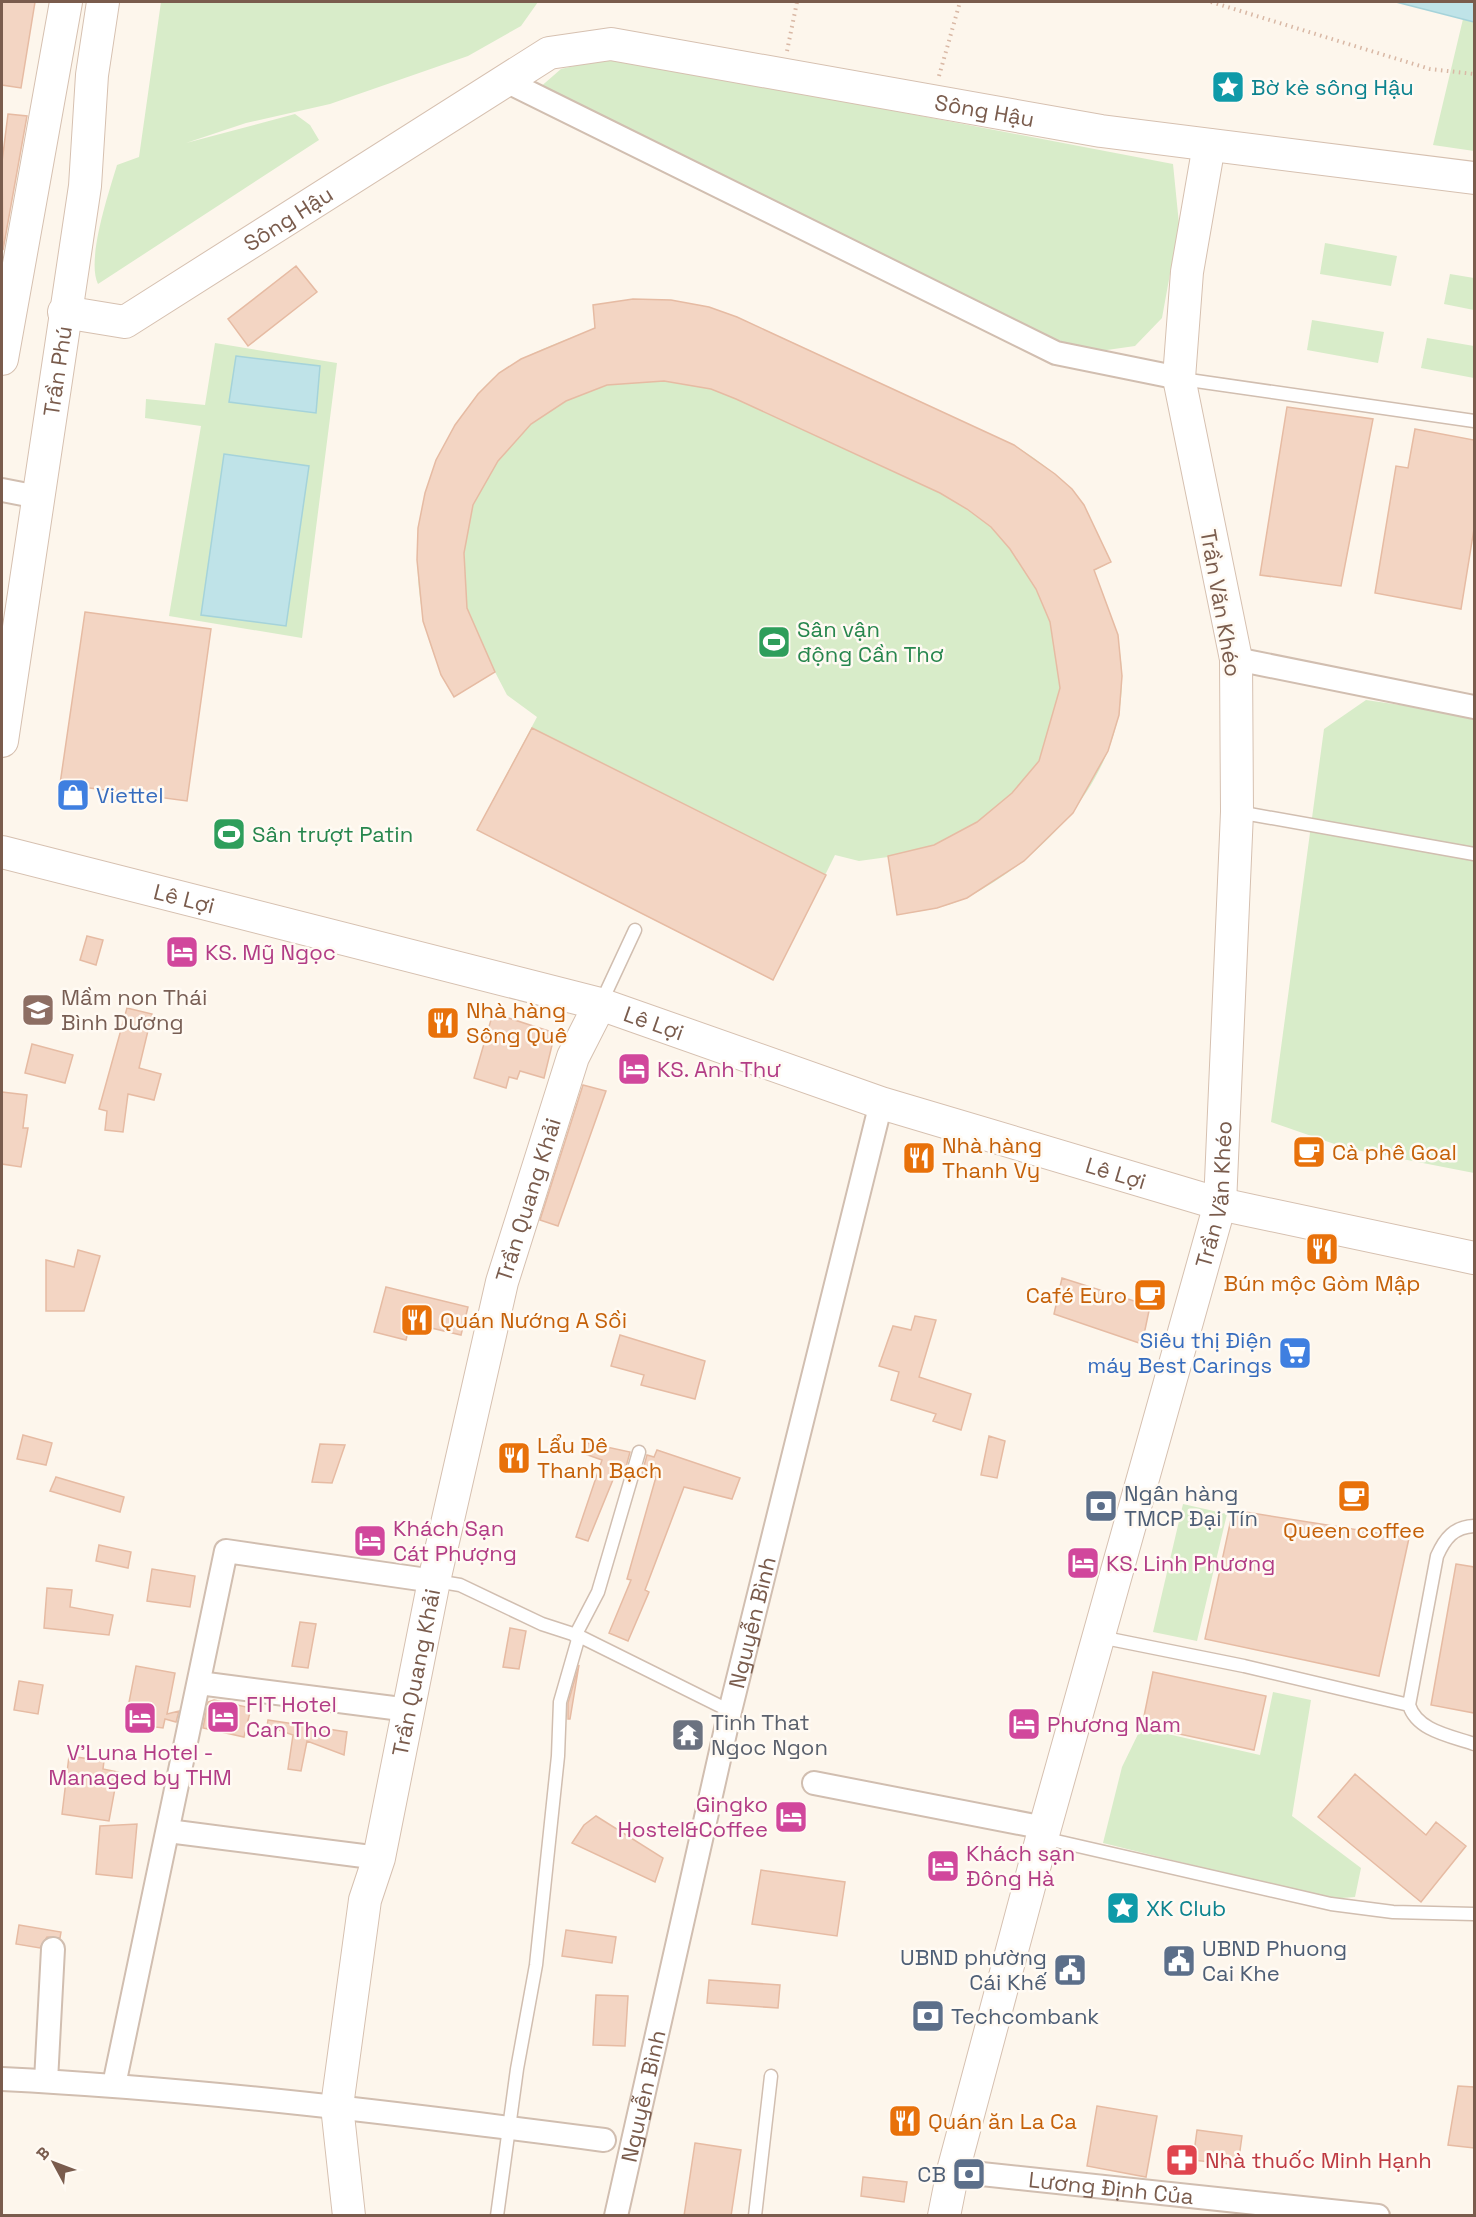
<svg xmlns="http://www.w3.org/2000/svg" width="1476" height="2217" font-family="'Space Grotesk',sans-serif">
<rect width="100%" height="100%" fill="#fdf6ec"/>
<path fill="#d8ecc9" d="M161,2H538L521,26L468,56L330,104L246,123L186,143L295,114L310,125L319,140L98,284C86,260 109,192 117,165L139,157Z
M1463,19L1474,22V151L1433,145Z
M613,57L1173,164L1179,224L1162,318L1135,346L1093,352L997,319L538,89L561,69Z
M1325,243L1397,256L1391,286L1320,274Z
M1450,274L1474,278V310L1444,304Z
M633,299C670,300 702,304 737,317L1014,445C1073,482 1082,501 1111,562L1094,571C1107,605 1122,639 1122,676C1124,772 1049,855 968,897C946,908 921,911 897,915L888,857L859,861L835,855L773,980L477,830L537,717L507,695L495,672L454,697C402,609 405,491 467,409C476,396 487,382 501,372C528,352 564,341 595,328L593,305Z
M1312,320L1384,332L1378,363L1307,350Z
M1427,338L1474,346V378L1421,368Z
M215,343L337,363L302,638L169,616L201,426L145,418L146,399L205,405Z
M1366,700L1448,712L1474,720V1173L1346,1148L1271,1122L1324,729Z
M1183,1504L1227,1514L1197,1641L1153,1632Z
M1273,1692L1311,1700L1292,1816L1361,1868L1355,1897L1330,1899L1103,1843L1122,1767L1141,1728L1260,1755Z"/>
<path fill="#bfe3e8" stroke="#a5d3da" stroke-width="1.5" d="M1396,2H1474V22Z
M236,356L320,366L316,413L229,402Z
M224,454L309,466L286,626L201,615Z"/>
<path fill="#f3d5c3" stroke="#e6bba3" stroke-width="1.5" d="M2,2H35L21,88L2,85Z
M8,114L27,116L3,250L2,162Z
M296,266L317,292L248,346L228,319Z
M633,299L671,300L709,307L737,317L1014,445L1055,474L1072,489L1084,505L1111,562L1094,570L1118,635L1122,676L1119,715L1108,751L1073,813L1024,861L967,898L937,908L897,915L888,856L934,845L977,822L1012,793L1039,761L1060,688L1050,622L1036,589L1010,549L991,527L967,509L940,493L736,399L711,389L664,381L607,385L566,401L531,424L498,461L473,505L464,553L467,608L495,672L454,697L441,675L423,621L417,560L418,528L425,493L436,460L455,425L478,394L499,373L521,359L595,328L593,305Z
M1287,407L1373,419L1341,586L1260,575Z
M1415,429L1474,440V529L1461,609L1375,593L1396,466L1408,468Z
M85,612L211,629L187,801L60,784Z
M532,728L826,875L773,980L477,830Z
M87,936L103,940L96,965L80,960Z
M127,1008L152,1014L139,1068L161,1074L154,1100L128,1094L123,1132L105,1130L107,1111L99,1109Z
M493,1013L555,1033L544,1078L520,1071L517,1079L509,1077L506,1088L474,1078Z
M32,1044L73,1055L65,1083L25,1073Z
M583,1085L606,1091L558,1226L540,1220Z
M2,1092L27,1095L23,1128H28L21,1167L2,1164Z
M78,1250L100,1256L84,1311H46V1260L74,1267Z
M1062,1278L1150,1306L1142,1344L1054,1314Z
M386,1287L468,1307L461,1335L410,1323L406,1340L374,1332Z
M915,1316L936,1320L919,1377L971,1394L961,1430L933,1421L936,1414L891,1400L899,1372L879,1366L893,1326L911,1330Z
M620,1335L705,1361L695,1399L641,1385L644,1375L611,1366Z
M23,1435L52,1443L46,1465L17,1459Z
M989,1436L1005,1441L997,1478L981,1475Z
M588,1443L630,1452L626,1467L619,1465L588,1541L576,1537L602,1460L585,1454Z
M320,1444L345,1445L332,1483L312,1482Z
M657,1450L740,1478L732,1499L684,1487L645,1590L649,1592L628,1641L609,1633L631,1580L627,1579L656,1477L642,1473L647,1455L654,1457Z
M56,1477L124,1497L120,1512L50,1491Z
M1233,1510L1409,1538L1379,1676L1205,1639Z
M99,1545L131,1552L128,1568L96,1561Z
M1456,1564L1474,1567V1713L1431,1705Z
M152,1569L195,1576L190,1607L147,1601Z
M47,1588L72,1590L70,1607L113,1615L109,1635L44,1628Z
M300,1622L316,1624L308,1668L292,1666Z
M510,1628L526,1631L519,1669L503,1667Z
M579,1665L570,1719H568V1703Z
M136,1666L175,1673L167,1714L179,1711L176,1722L165,1719L163,1728L125,1723Z
M1153,1672L1266,1696L1254,1750L1142,1726Z
M19,1681L43,1685L38,1714L14,1710Z
M214,1700L251,1708L244,1737L203,1728L208,1702Z
M268,1720L347,1732L344,1755L307,1741L301,1771L288,1769L293,1735L267,1726Z
M69,1756L104,1761L103,1769L118,1772L109,1821L62,1814Z
M1355,1774L1426,1835L1436,1822L1466,1846L1421,1902L1318,1817Z
M596,1816L663,1858L655,1882L572,1843L584,1825Z
M137,1824L132,1878L96,1874L100,1826Z
M761,1870L845,1882L837,1936L752,1924Z
M19,1925L61,1932L60,1938L47,1937L40,1948L16,1944Z
M566,1930L616,1937L612,1963L562,1956Z
M709,1980L780,1985L778,2008L707,2003Z
M596,1995L628,1996L625,2046L593,2045Z
M1458,2086L1474,2087V2148L1448,2145Z
M1097,2106L1157,2116L1146,2177L1087,2166Z
M1197,2130L1242,2136L1238,2165L1193,2160Z
M695,2143L741,2150L731,2216H684Z
M863,2177L907,2182L904,2202L861,2196Z"/>
<g fill="none" stroke-linecap="round" stroke-linejoin="round">
<g stroke="#d1beb0" stroke-width="15">
<path id="lane" d="M1182,379L1474,421
M1238,812L1474,854
M601,1003L635,930
M1474,1526C1454,1527 1445,1538 1437,1556L1409,1705C1417,1731 1451,1736 1474,1744
M436,1581L460,1585L542,1624L579,1636L730,1711
M575,1636L598,1592L639,1452
M1100,1637L1244,1666L1409,1705
M1043,1838L1331,1904L1393,1912L1474,1914
M497,2216L517,2069L536,1965L558,1756L560,1702L579,1636
M755,2216L771,2076"/>
</g>
<g stroke="#d1beb0" stroke-width="26">
<g id="street">
<path d="M504,80L1056,353L1179,378"/>
<path d="M2,490L38,497"/>
<path d="M1236,659L1474,707"/>
<path d="M199,1683L409,1710"/>
<path d="M814,1783L1045,1828"/>
<path d="M168,1831L379,1858"/>
<path d="M2,2079C204,2089 403,2114 604,2140"/>
<path d="M46,2081L53,1949"/>
<path d="M114,2085L226,1551L434,1581"/>
<path id="s1" d="M953,2171L1378,2216"/>
<path id="s2" d="M616,2216L730,1711L881,1103"/>
</g>
</g>
<g stroke="#d6c0b0" stroke-width="34">
<g id="secondary">
<path id="s3" d="M64,312L125,322L549,53L611,44L1101,131L1474,178"/>
<path d="M2,359L66,2"/>
<path id="s4" d="M2,741L85,186L92,75L103,2"/>
<path id="s5" d="M2,852L600,1004L881,1103L1220,1204L1474,1258"/>
<path id="s6" d="M349,2216L337,2106L365,1900L379,1858L434,1581L502,1282L573,1057L600,1004"/>
<path id="s7" d="M944,2216L953,2171L1042,1838L1220,1204L1237,812L1236,659L1179,378L1187,272L1209,145"/>
</g>
</g>
<path stroke="#d9b8a5" stroke-width="4" stroke-dasharray="1.5 4.5" stroke-linecap="butt" d="M1211,2L1430,69L1474,74
M787,51L797,2
M939,76L960,2"/>
<use href="#lane" stroke="#fff" stroke-width="12"/>
<use href="#street" stroke="#fff" stroke-width="22"/>
<use href="#secondary" stroke="#fff" stroke-width="32"/>
</g>
<defs>
<g id="sight-square" transform="scale(1.725)"><rect x="-9" y="-9" width="18" height="18" rx="4" fill="#0f9aa8" stroke="#fffaf3"/><path d="M0-6L1.8-2.2L6-1.7L2.9 1.2L3.7 5.4L0 3.3L-3.7 5.4L-2.9 1.2L-6-1.7L-1.8-2.2Z" fill="#fff"/></g>
<g id="stadium-square" transform="scale(1.725)"><rect x="-9" y="-9" width="18" height="18" rx="4" fill="#2e9e5b" stroke="#fffaf3"/><path d="M0-5a6.5 5 0 1 0 0 10a6.5 5 0 1 0 0-10ZM-3.5-1.8h7v3.6h-7Z" fill="#fff"/></g>
<g id="shop-square" transform="scale(1.725)"><rect x="-9" y="-9" width="18" height="18" rx="4" fill="#3f7fe0" stroke="#fffaf3"/><path d="M-5-2.5h2.3a2.7 3.5 0 0 1 5.4 0H5L5.5 6h-11ZM-1.5-2.5h3a1.5 2.3 0 0 0-3 0Z" fill="#fff"/></g>
<g id="hotel-square" transform="scale(1.725)"><rect x="-9" y="-9" width="18" height="18" rx="4" fill="#d1479c" stroke="#fffaf3"/><path d="M-6-4.5h1.5V1H6V5H4.5V3h-9V5H-6ZM-4 0a1.8 1.8 0 1 1 3.6 0ZM.5 0V-2.5h3Q6-2.5 6 0Z" fill="#fff"/></g>
<g id="school-square" transform="scale(1.725)"><rect x="-9" y="-9" width="18" height="18" rx="4" fill="#8d6e63" stroke="#fffaf3"/><path d="M0-5L7-2L0 1L-7-2ZM-4 1L0 2.5L4 1V4Q0 6-4 4Z" fill="#fff"/></g>
<g id="restaurant-square" transform="scale(1.725)"><rect x="-9" y="-9" width="18" height="18" rx="4" fill="#e8710a" stroke="#fffaf3"/><path d="M-5-6h1v4h1v-4h1v4h1v-4h1v5L-1.5 .5V6h-2V.5L-5-1ZM5-6V6H3V1.5H1.5Q1.5-4 5-6Z" fill="#fff"/></g>
<g id="cafe-square" transform="scale(1.725)"><rect x="-9" y="-9" width="18" height="18" rx="4" fill="#e8710a" stroke="#fffaf3"/><path d="M-5.5-4.5H6V0H3Q3 3.5 0 3.5H-2.5Q-5.5 3.5-5.5 0ZM3-3.2v2h1.7v-2ZM-6 4.5H4V6H-6Z" fill="#fff"/></g>
<g id="supermarket-square" transform="scale(1.725)"><rect x="-9" y="-9" width="18" height="18" rx="4" fill="#3f7fe0" stroke="#fffaf3"/><path d="M-6-5.5h2.5l.6 2H6L4.5 2H-2.5L-4.4-4H-6ZM-1.5 3.2a1.3 1.3 0 1 0 .1 0ZM3 3.2a1.3 1.3 0 1 0 .1 0Z" fill="#fff"/></g>
<g id="bank-square" transform="scale(1.725)"><rect x="-9" y="-9" width="18" height="18" rx="4" fill="#5c6f8a" stroke="#fffaf3"/><path d="M-6-4H6V4H-6ZM0-2.3a2.3 2.3 0 1 0 0 4.6a2.3 2.3 0 1 0 0-4.6Z" fill="#fff"/></g>
<g id="temple-square" transform="scale(1.725)"><rect x="-9" y="-9" width="18" height="18" rx="4" fill="#6b7280" stroke="#fffaf3"/><path d="M0-6L5-2H3V0L6.5 2.5H4V6H1.5V3h-3V6H-4V2.5H-6.5L-3 0V-2H-5Z" fill="#fff"/></g>
<g id="civic-square" transform="scale(1.725)"><rect x="-9" y="-9" width="18" height="18" rx="4" fill="#5c6f8a" stroke="#fffaf3"/><path d="M-.6-6.5H3V-4.5H.6V-3L4-1V1h2V6H-6V1h2V-1L-.6-3ZM-1.2 2.5V6h2.4V2.5Z" fill="#fff"/></g>
<g id="pharmacy-square" transform="scale(1.725)"><rect x="-9" y="-9" width="18" height="18" rx="4" fill="#e0444e" stroke="#fffaf3"/><path d="M-2-6h4v4h4v4h-4v4h-4v-4h-4v-4h4Z" fill="#fff"/></g>
</defs>
<g fill-rule="evenodd">
<use href="#sight-square" x="1228" y="87"/>
<use href="#stadium-square" x="774" y="642"/>
<use href="#shop-square" x="73" y="795"/>
<use href="#stadium-square" x="229" y="834"/>
<use href="#hotel-square" x="182" y="952"/>
<use href="#school-square" x="38" y="1010"/>
<use href="#restaurant-square" x="443" y="1023"/>
<use href="#hotel-square" x="634" y="1069"/>
<use href="#cafe-square" x="1309" y="1152"/>
<use href="#restaurant-square" x="919" y="1158"/>
<use href="#restaurant-square" x="1322" y="1249"/>
<use href="#cafe-square" x="1150" y="1295"/>
<use href="#restaurant-square" x="417" y="1320"/>
<use href="#supermarket-square" x="1295" y="1353"/>
<use href="#restaurant-square" x="514" y="1458"/>
<use href="#cafe-square" x="1354" y="1496"/>
<use href="#bank-square" x="1101" y="1506"/>
<use href="#hotel-square" x="370" y="1541"/>
<use href="#hotel-square" x="1083" y="1563"/>
<use href="#hotel-square" x="223" y="1717"/>
<use href="#hotel-square" x="140" y="1718"/>
<use href="#hotel-square" x="1024" y="1724"/>
<use href="#temple-square" x="688" y="1735"/>
<use href="#hotel-square" x="791" y="1817"/>
<use href="#hotel-square" x="943" y="1866"/>
<use href="#sight-square" x="1123" y="1908"/>
<use href="#civic-square" x="1179" y="1961"/>
<use href="#civic-square" x="1070" y="1970"/>
<use href="#bank-square" x="928" y="2016"/>
<use href="#restaurant-square" x="905" y="2121"/>
<use href="#pharmacy-square" x="1182" y="2160"/>
<use href="#bank-square" x="969" y="2174"/>
</g>
<g text-anchor="middle" stroke-width="5" stroke-linejoin="round" paint-order="stroke">
<g font-size="22" fill="#0d838f" stroke="#fffaf3" text-anchor="start">
<text x="1251" y="95">Bờ kè sông Hậu</text>
<text x="1146" y="1916">XK Club</text>
</g>
<g font-size="22" fill="#7a5c4d" stroke="#fffaf3">
<text dy="8" stroke="none"><textPath href="#s3" startOffset="1006">Sông Hậu</textPath></text>
<text dy="8" stroke="none"><textPath href="#s3" startOffset="255">Sông Hậu</textPath></text>
<text dy="8" stroke="none"><textPath href="#s4" startOffset="374">Trần Phú</textPath></text>
<text transform="translate(1221 603) rotate(80)" y="8">Trần Văn Khéo</text>
<text dy="8" stroke="none"><textPath href="#s5" startOffset="188">Lê Lợi</textPath></text>
<text dy="8" stroke="none"><textPath href="#s5" startOffset="674">Lê Lợi</textPath></text>
<text dy="8" stroke="none"><textPath href="#s5" startOffset="1160">Lê Lợi</textPath></text>
<text dy="8" stroke="none"><textPath href="#s7" startOffset="1058">Trần Văn Khéo</textPath></text>
<text dy="8" stroke="none"><textPath href="#s6" startOffset="1038">Trần Quang Khải</textPath></text>
<text dy="8" stroke="none"><textPath href="#s2" startOffset="609">Nguyễn Bình</textPath></text>
<text dy="8" stroke="none"><textPath href="#s6" startOffset="552">Trần Quang Khải</textPath></text>
<text dy="8" stroke="none"><textPath href="#s2" startOffset="123">Nguyễn Bình</textPath></text>
<text dy="8" stroke="none"><textPath href="#s1" startOffset="159">Lương Định Của</textPath></text>
</g>
<g font-size="22" fill="#27864d" stroke="#fffaf3" text-anchor="start">
<text x="797" y="637">Sân vận<tspan x="797" dy="25">động Cần Thơ</tspan></text>
<text x="252" y="842">Sân trượt Patin</text>
</g>
<g font-size="22" fill="#366cbe" stroke="#fffaf3" text-anchor="start">
<text x="96" y="803">Viettel</text>
<text x="1272" y="1348" text-anchor="end">Siêu thị Điện<tspan x="1272" dy="25">máy Best Carings</tspan></text>
</g>
<g font-size="22" fill="#b23c85" stroke="#fffaf3" text-anchor="start">
<text x="205" y="960">KS. Mỹ Ngọc</text>
<text x="657" y="1077">KS. Anh Thư</text>
<text x="393" y="1536">Khách Sạn<tspan x="393" dy="25">Cát Phượng</tspan></text>
<text x="1106" y="1571">KS. Linh Phương</text>
<text x="246" y="1712">FIT Hotel<tspan x="246" dy="25">Can Tho</tspan></text>
<text x="1047" y="1732">Phương Nam</text>
<text x="140" y="1760" text-anchor="middle">V'Luna Hotel -<tspan x="140" dy="25">Managed by THM</tspan></text>
<text x="768" y="1812" text-anchor="end">Gingko<tspan x="768" dy="25">Hostel&amp;Coffee</tspan></text>
<text x="966" y="1861">Khách sạn<tspan x="966" dy="25">Đông Hà</tspan></text>
</g>
<g font-size="22" fill="#785e54" stroke="#fffaf3" text-anchor="start">
<text x="61" y="1005">Mầm non Thái<tspan x="61" dy="25">Bình Dương</tspan></text>
</g>
<g font-size="22" fill="#c56008" stroke="#fffaf3" text-anchor="start">
<text x="466" y="1018">Nhà hàng<tspan x="466" dy="25">Sông Quê</tspan></text>
<text x="942" y="1153">Nhà hàng<tspan x="942" dy="25">Thanh Vy</tspan></text>
<text x="1332" y="1160">Cà phê Goal</text>
<text x="1322" y="1291" text-anchor="middle">Bún mộc Gòm Mập</text>
<text x="1127" y="1303" text-anchor="end">Café Euro</text>
<text x="440" y="1328">Quán Nướng A Sồi</text>
<text x="537" y="1453">Lẩu Dê<tspan x="537" dy="25">Thanh Bạch</tspan></text>
<text x="1354" y="1538" text-anchor="middle">Queen coffee</text>
<text x="928" y="2129">Quán ăn La Ca</text>
</g>
<g font-size="22" fill="#4e5e75" stroke="#fffaf3" text-anchor="start">
<text x="1124" y="1501">Ngân hàng<tspan x="1124" dy="25">TMCP Đại Tín</tspan></text>
<text x="1202" y="1956">UBND Phuong<tspan x="1202" dy="25">Cai Khe</tspan></text>
<text x="1047" y="1965" text-anchor="end">UBND phường<tspan x="1047" dy="25">Cái Khế</tspan></text>
<text x="951" y="2024">Techcombank</text>
<text x="946" y="2182" text-anchor="end">CB</text>
</g>
<g font-size="22" fill="#5b616d" stroke="#fffaf3" text-anchor="start">
<text x="711" y="1730">Tinh That<tspan x="711" dy="25">Ngoc Ngon</tspan></text>
</g>
<g font-size="22" fill="#be3a42" stroke="#fffaf3" text-anchor="start">
<text x="1205" y="2168">Nhà thuốc Minh Hạnh</text>
</g>
</g>
<rect width="1476" height="2217" fill="none" stroke="#7a5c4d" stroke-width="6"/>
<g transform="translate(54 2163) rotate(311)" stroke="#fffaf3" stroke-width="4.5" paint-order="stroke">
<path d="M0-4.5L10 22L0 15L-10 22Z" fill="#7a5c4d"/>
<text y="-9" font-size="16" font-weight="bold" text-anchor="middle" fill="#7a5c4d">B</text>
</g>
</svg>
